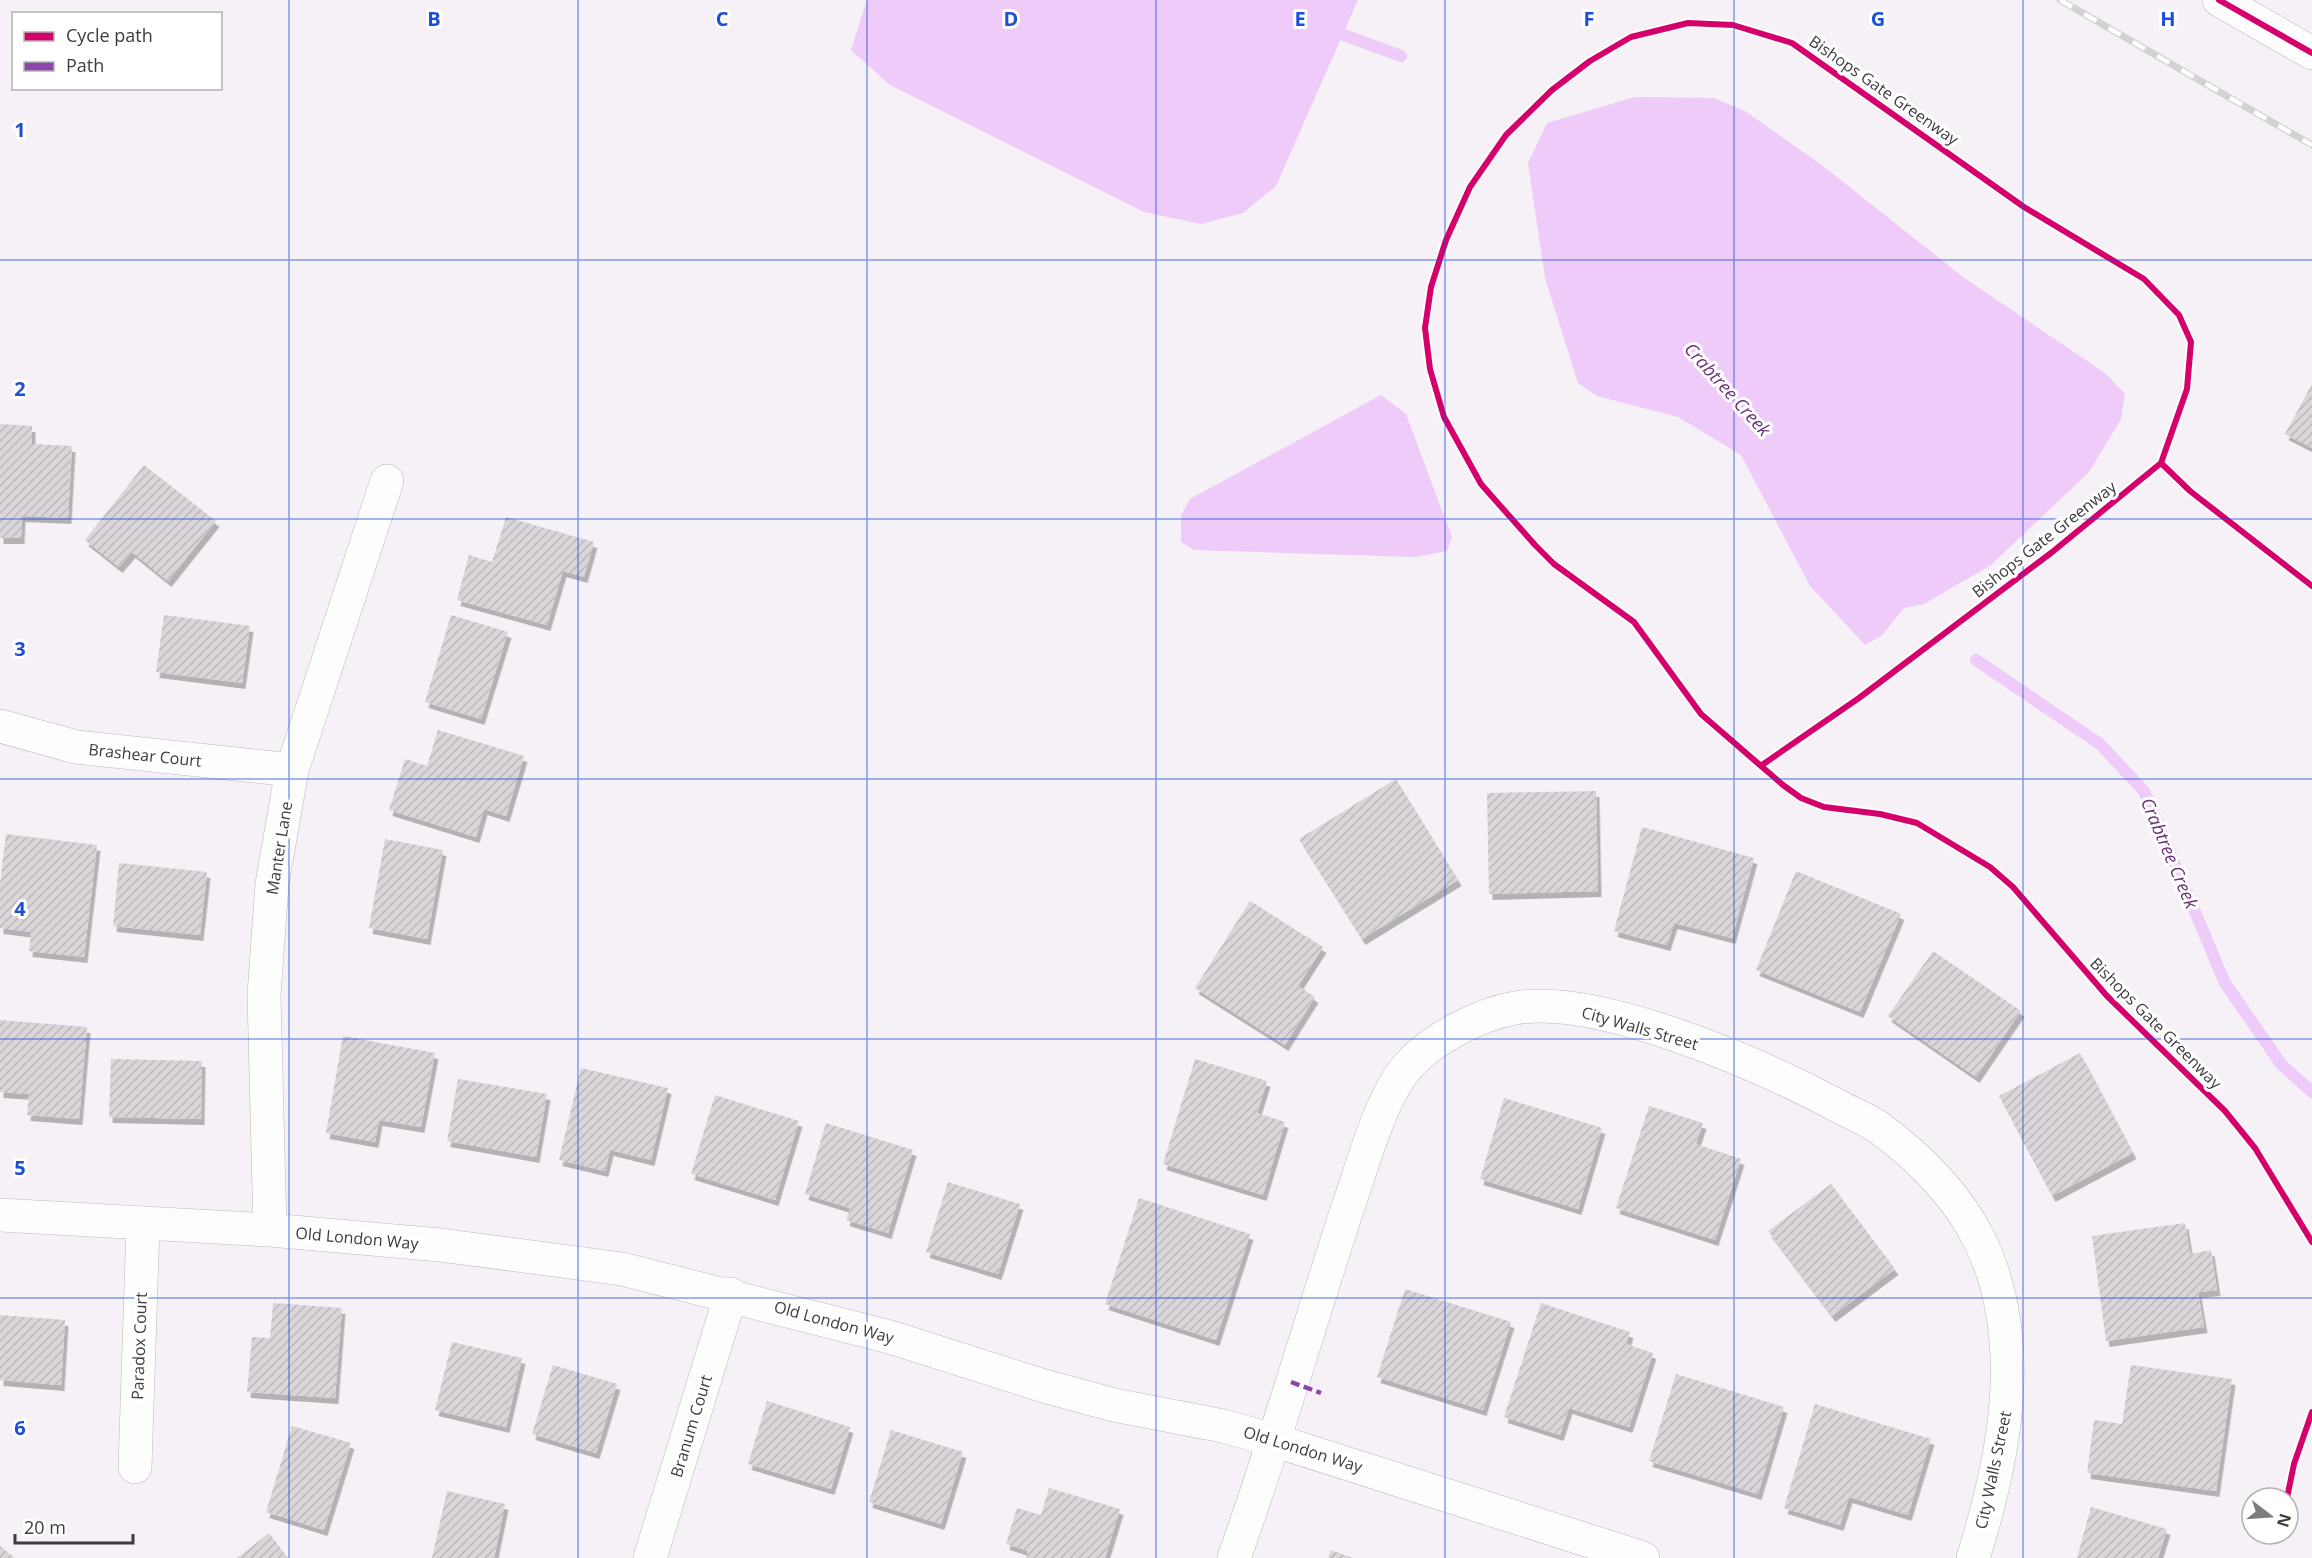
<svg xmlns="http://www.w3.org/2000/svg" width="2312" height="1558" font-family="'Open Sans',sans-serif">
<style>
.water{fill:#eecbf8}
.lines{fill:none;stroke-linecap:round;stroke-linejoin:round}
.stream{stroke:#eecbf8;stroke-width:12}
.building{fill:url(#building-hatch);filter:url(#shadow)}
.minor-casing{stroke:#bcb8bd;stroke-width:34}
.major-casing{stroke:#bcb8bd;stroke-width:34}
.minor{stroke:#fefdfe;stroke-width:33}
.major{stroke:#fefdfe;stroke-width:33}
.rail-casing{stroke:#d2d2d2;stroke-width:7}
.rail{stroke:#fff;stroke-width:4.5;stroke-dasharray:14;stroke-linecap:butt}
.quiet{stroke:#8e44ad;stroke-width:4.5;stroke-dasharray:9 4.5;stroke-linecap:butt}
.cycleway-casing{stroke:#fff;stroke-width:10}
.cycleway{stroke:#d6006c;stroke-width:6}
.grid{fill:none;stroke:#1d4ed8;stroke-width:1.5;stroke-opacity:0.55}
.labels{text-anchor:middle;dominant-baseline:central;stroke-width:6;stroke-linejoin:round;paint-order:stroke}
.street-label{font-size:16px;fill:#3f3b40;stroke:#fff}
.water-label{font-size:18px;font-style:italic;fill:#6a3179;stroke:#fff}
.grid-label{font-size:20px;text-anchor:middle;font-weight:bold;fill:#1d4ed8;stroke:#fff;stroke-width:6;stroke-linejoin:round;paint-order:stroke}
</style>
<defs>
<pattern id="building-hatch" width="6" height="6" patternUnits="userSpaceOnUse" patternTransform="scale(1.5)"><rect width="6" height="6" fill="#d9d5d9"/><path d="M-1 1l2-2M0 6l6-6M5 7l2-2" fill="none" stroke="#bbb8bb"/></pattern>
<filter id="shadow"><feDropShadow dx="3.5" dy="6" stdDeviation="0" flood-color="#0004"/></filter>
</defs>
<rect width="100%" height="100%" fill="#f6f1f6"/>
<!-- water -->
<path class="water" d="M867,0H1358L1276,186L1243,213L1201,224L1144,212L890,85L851,50Z
M1635,97L1714,98L1745,111L1823,166L1963,277L2105,373L2125,394L2121,419L2089,472L1991,565L1924,604L1904,608L1882,635L1865,645L1810,586L1741,455L1678,417L1597,396L1578,383L1545,278L1528,163L1547,123Z
M1381,395L1406,414L1452,537L1447,551L1415,557L1194,550L1181,542V515L1190,499Z"/>
<g class="lines">
<!-- stream -->
<path class="stream" d="M1330,30L1401,56
M1976,660L2100,744L2144,791L2225,983L2281,1064L2312,1092"/>
</g>
<!-- building -->
<path class="building" d="M2312,384V448L2285,434Z
M0,424L32,426V444L72,446L68,518L22,516L21,538H0Z
M144,465L216,521L168,581L132,552L119,567L85,540Z
M506,517L594,542L584,577L563,571L547,625L457,600L469,555L492,562Z
M164,615L250,626L242,683L156,672Z
M451,615L508,632L481,719L425,702Z
M438,730L524,756L506,816L484,809L476,837L389,810L405,759L427,766Z
M1396,779L1458,880L1362,939L1299,839Z
M1596,791L1598,891L1489,894L1487,793Z
M1642,827L1754,858L1732,938L1674,923L1667,945L1614,931Z
M6,834L97,845L84,957L29,951L31,932L0,928V884Z
M385,839L443,850L427,939L369,928Z
M119,863L207,872L200,935L113,926Z
M1796,871L1901,914L1860,1012L1756,970Z
M1250,901L1323,947L1298,986L1315,997L1285,1045L1195,988Z
M1933,951L2021,1011L1976,1077L1888,1016Z
M0,1020L87,1027L79,1119L27,1115L29,1094L0,1092Z
M343,1036L435,1053L421,1127L379,1120L375,1142L326,1133Z
M2080,1053L2133,1153L2052,1196L1999,1096Z
M111,1059L202,1061L201,1119L109,1117Z
M1195,1059L1267,1081L1257,1113L1285,1122L1263,1195L1163,1164Z
M581,1068L668,1088L651,1160L610,1150L605,1171L559,1160Z
M458,1079L547,1094L536,1157L447,1141Z
M715,1095L799,1121L775,1200L691,1174Z
M1504,1098L1602,1128L1578,1209L1480,1179Z
M1649,1106L1703,1123L1696,1144L1741,1159L1715,1240L1616,1208Z
M826,1123L913,1150L888,1233L846,1220L850,1208L805,1194Z
M948,1182L1020,1204L998,1274L926,1252Z
M1831,1184L1895,1269L1832,1316L1768,1231Z
M1139,1198L1250,1234L1216,1340L1105,1304Z
M2185,1223L2190,1254L2211,1250L2217,1290L2198,1292L2204,1327L2106,1341L2092,1236Z
M1405,1289L1511,1322L1483,1410L1377,1377Z
M273,1303L342,1308L335,1398L247,1392L252,1337L270,1338Z
M1541,1303L1630,1332L1626,1344L1653,1353L1629,1427L1569,1408L1560,1435L1504,1417Z
M0,1315L65,1320L61,1385L0,1380Z
M452,1342L522,1358L506,1427L435,1410Z
M553,1365L617,1384L596,1453L532,1434Z
M2131,1365L2232,1379L2216,1491L2087,1473L2094,1420L2122,1424Z
M1676,1374L1784,1407L1758,1494L1649,1461Z
M767,1401L850,1427L831,1489L748,1464Z
M1815,1404L1931,1439L1908,1515L1849,1497L1840,1525L1784,1508Z
M292,1426L351,1443L324,1530L266,1512Z
M891,1430L963,1452L941,1524L869,1502Z
M1049,1488L1120,1509L1105,1558H1026L1028,1551L1006,1544L1017,1508L1041,1515Z
M447,1491L505,1504L494,1558H432Z
M2091,1507L2167,1529L2158,1558H2077Z
M269,1533L288,1558H237Z
M0,1546L15,1558H0Z
M1331,1550L1353,1558H1328Z"/>
<g class="lines">
<defs>
<path id="minor" d="M0,726L76,747L292,770
M0,1215L270,1230L440,1245L622,1269L890,1337L1044,1386L1114,1405L1223,1426L1273,1440L1643,1558
M270,1230L264,995L272,884L292,770L387,481
M135,1467L143,1225
M650,1558L731,1294
M1234,1558C1276,1441 1310,1322 1349,1204C1363,1165 1381,1095 1409,1065C1432,1039 1480,1014 1515,1008C1599,993 1763,1066 1838,1106C1851,1113 1866,1119 1878,1127C1918,1156 1957,1195 1979,1239C2028,1339 2005,1457 1973,1558"/>
<path id="major" d="M2219,0L2312,53"/>
</defs>
<!-- minor casing -->
<use href="#minor" class="minor-casing"/>
<!-- major casing -->
<use href="#major" class="major-casing"/>
<!-- minor -->
<use href="#minor" class="minor"/>
<!-- major -->
<use href="#major" class="major"/>
<defs>
<path id="rail" d="M2060,0L2312,145"/>
</defs>
<!-- rail casing -->
<use href="#rail" class="rail-casing"/>
<!-- rail -->
<use href="#rail" class="rail"/>
<!-- quiet -->
<path class="quiet" d="M1291,1382L1321,1393"/>
<defs>
<path id="cycleway" d="M2219,0L2312,53
M2161,463L2190,491L2312,586
M1762,765L1859,698L2051,553L2161,463L2187,389L2191,342L2179,315L2144,279L2024,207L1792,43L1733,25L1688,23L1631,37L1590,61L1552,90L1506,135L1470,187L1446,240L1431,287L1425,328L1430,369L1444,417L1481,484L1535,545L1554,564L1634,622L1701,714L1783,785L1801,798L1824,807L1880,814L1917,823L1990,867L2013,887L2107,996L2225,1111L2255,1148L2312,1242
M2287,1498L2294,1464L2312,1412"/>
</defs>
<!-- cycleway casing -->
<use href="#cycleway" class="cycleway-casing"/>
<!-- cycleway -->
<use href="#cycleway" class="cycleway"/>
</g>
<!-- grid -->
<path class="grid" d="M289,0V1558M578,0V1558M867,0V1558M1156,0V1558M1445,0V1558M1734,0V1558M2023,0V1558M0,260H2312M0,519H2312M0,779H2312M0,1039H2312M0,1298H2312"/>
<g class="labels">
<!-- street labels -->
<g class="street-label">
<text transform="translate(1884 90) rotate(35)">Bishops Gate Greenway</text>
<text transform="translate(2044 539) rotate(-38)">Bishops Gate Greenway</text>
<text transform="translate(145 755) rotate(6)">Brashear Court</text>
<text transform="translate(279 848) rotate(-81)">Manter Lane</text>
<text transform="translate(2156 1023) rotate(45)">Bishops Gate Greenway</text>
<text transform="translate(1640 1028) rotate(16)">City Walls Street</text>
<text transform="translate(357 1238) rotate(5)">Old London Way</text>
<text transform="translate(834 1322) rotate(15)">Old London Way</text>
<text transform="translate(139 1346) rotate(-88)">Paradox Court</text>
<text transform="translate(691 1426) rotate(-73)">Branum Court</text>
<text transform="translate(1303 1449) rotate(17)">Old London Way</text>
<text transform="translate(1993 1470) rotate(-78)">City Walls Street</text>
</g>
<!-- water labels -->
<g class="water-label">
<text transform="translate(1728 389) rotate(48)">Crabtree Creek</text>
<text transform="translate(2170 853) rotate(67)">Crabtree Creek</text>
</g>
</g>
<g class="grid-label">
<text x="434" y="26">B</text>
<text x="722" y="26">C</text>
<text x="1011" y="26">D</text>
<text x="1300" y="26">E</text>
<text x="1589" y="26">F</text>
<text x="1878" y="26">G</text>
<text x="2168" y="26">H</text>
<text x="20" y="137">1</text>
<text x="20" y="396">2</text>
<text x="20" y="656">3</text>
<text x="20" y="916">4</text>
<text x="20" y="1175">5</text>
<text x="20" y="1435">6</text>
</g>
<!-- legend -->
<rect x="12" y="12" width="210" height="78" fill="#ffffff" stroke="#b2b1b3" stroke-width="1.5"/>
<rect x="24" y="32" width="30" height="9" fill="#d6006c" stroke="#b2b1b3" stroke-width="1.5"/>
<text x="66" y="42" font-size="18" fill="#3f3b40">Cycle path</text>
<rect x="24" y="62" width="30" height="9" fill="#8e44ad" stroke="#b2b1b3" stroke-width="1.5"/>
<text x="66" y="72" font-size="18" fill="#3f3b40">Path</text>
<!-- north arrow -->
<g transform="translate(2270 1516) rotate(107)"><circle r="28" fill="#ffffff" stroke="#b2b1b3" stroke-width="1.5"/>
<path d="M0-4.5L10 22L0 15L-10 22Z" fill="#7f7b80"/>
<text y="-9" font-size="16" font-weight="bold" text-anchor="middle" fill="#3f3b40">N</text>
</g>
<!-- scale -->
<path d="M15 1534v9h118v-9" fill="none" stroke="#3f3b40" stroke-width="3"/>
<text x="24" y="1534" font-size="18" fill="#3f3b40" stroke="#ffffff" stroke-width="4.5" paint-order="stroke">20 m</text>
</svg>
